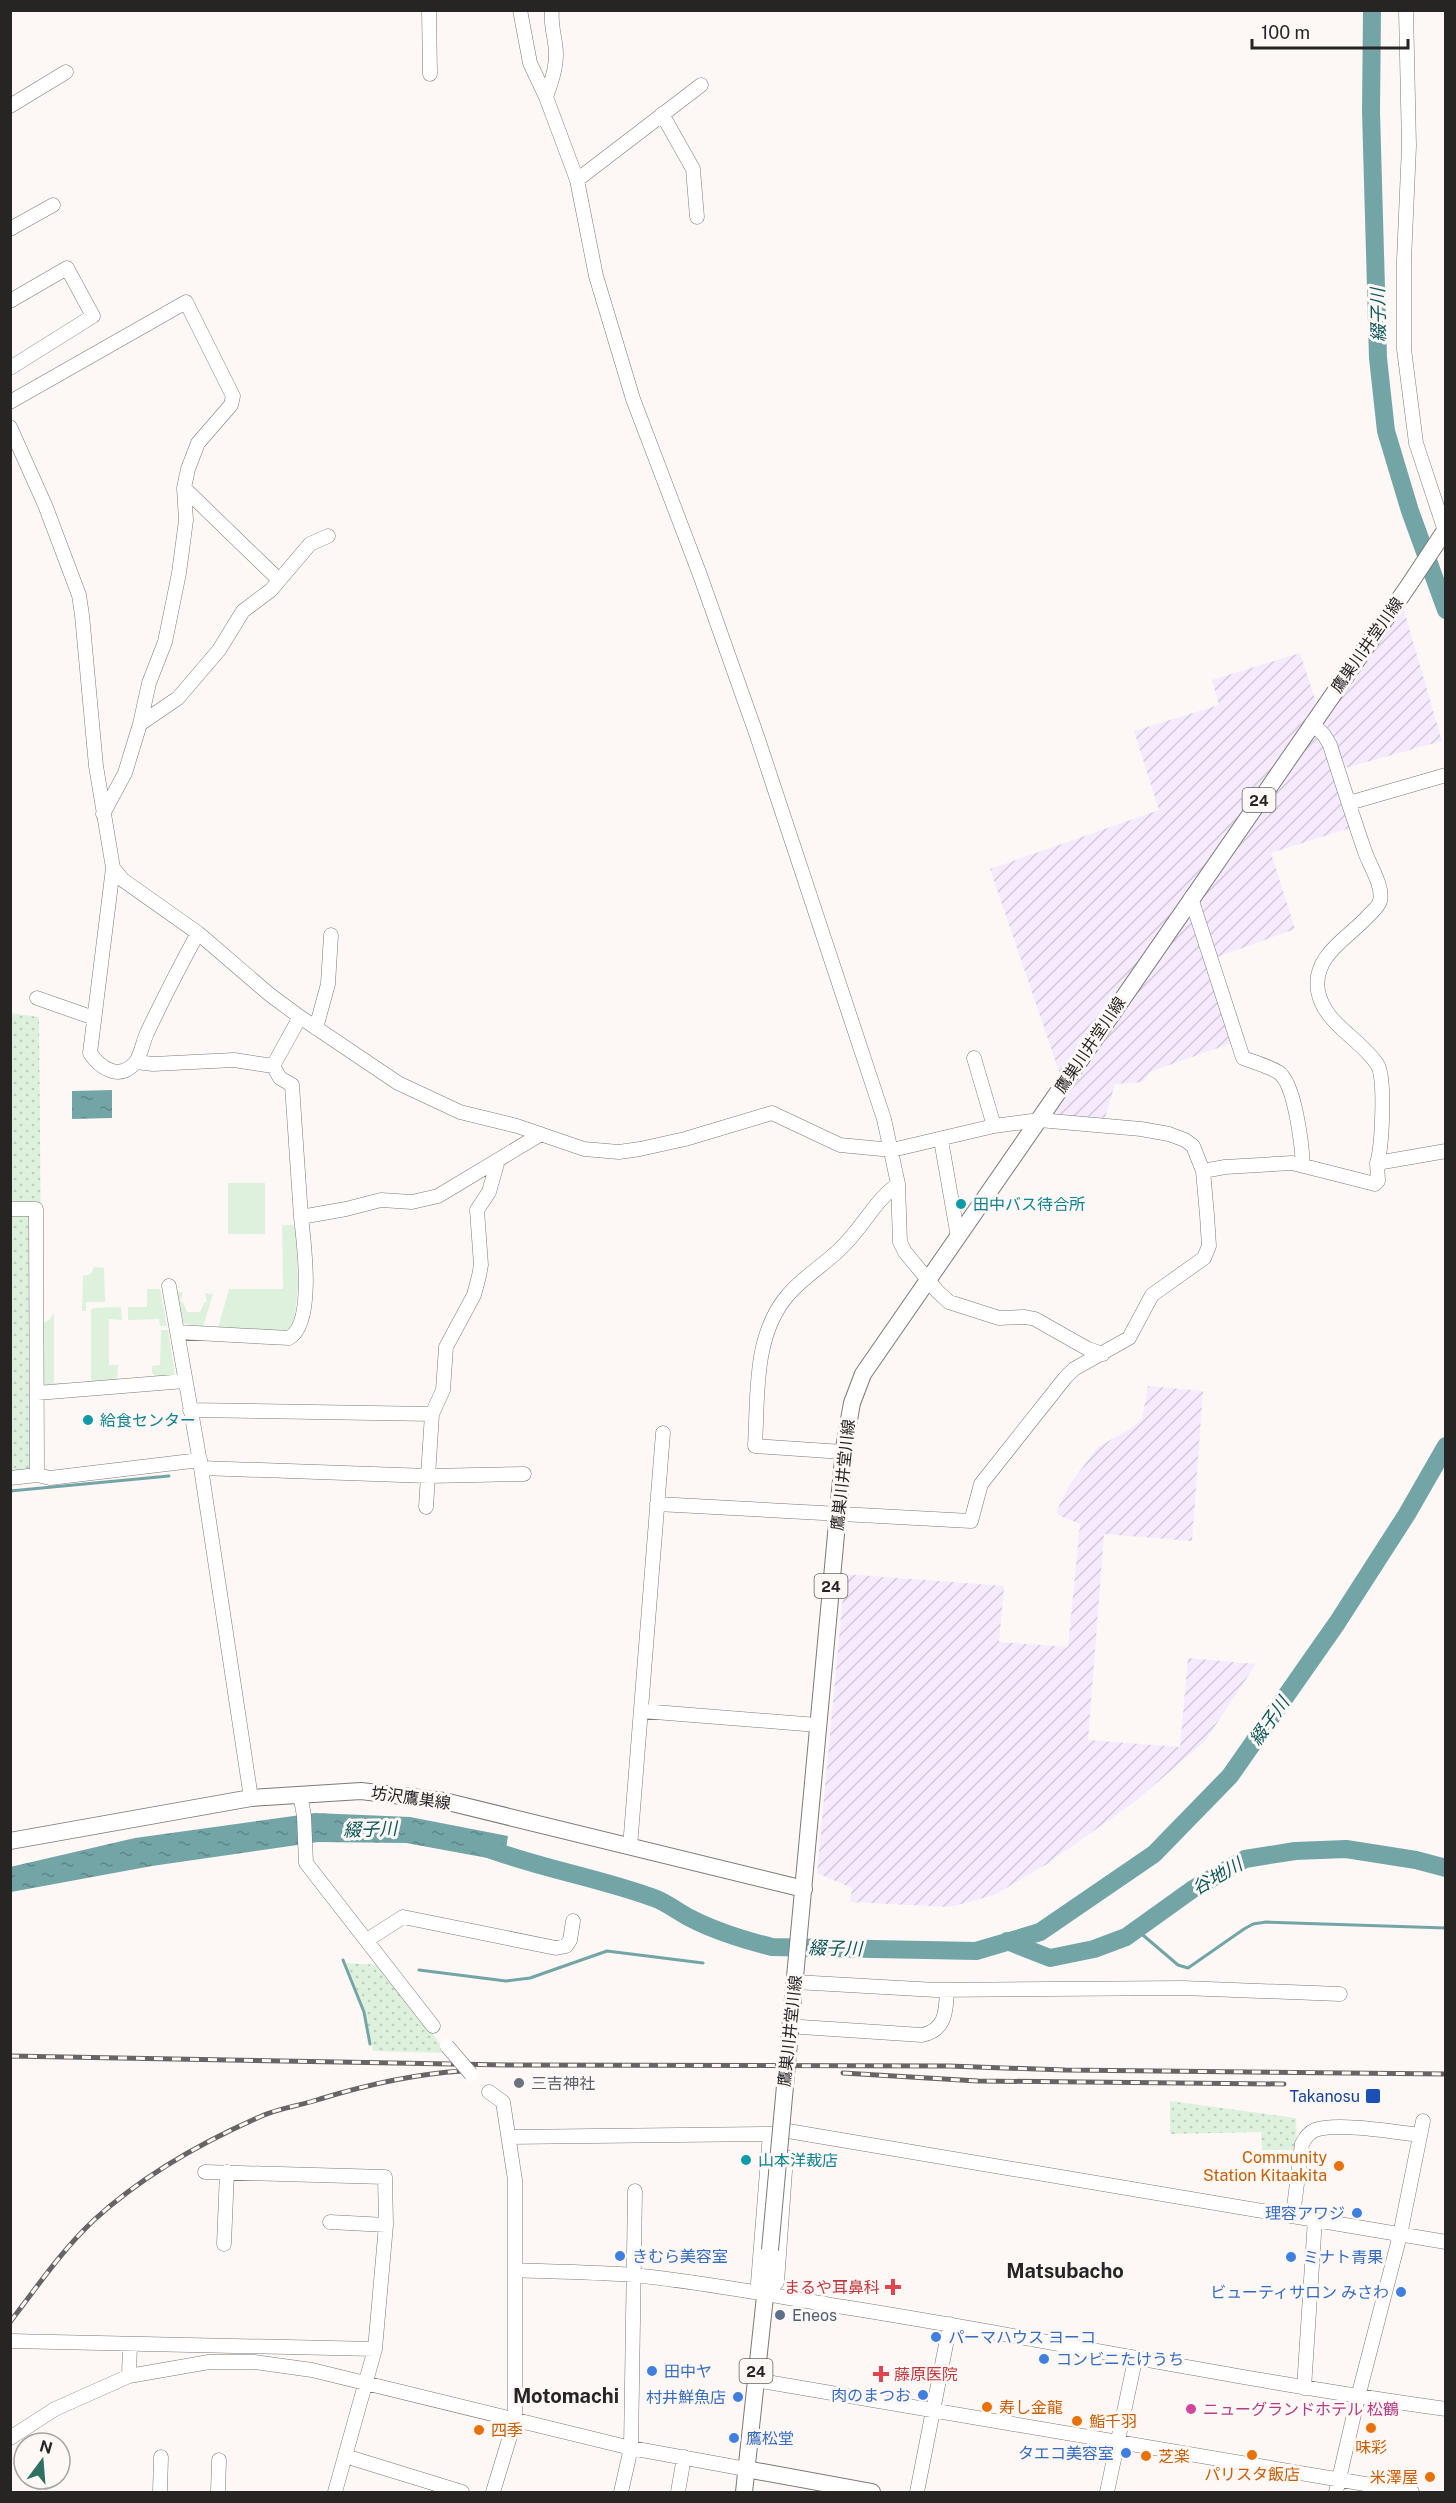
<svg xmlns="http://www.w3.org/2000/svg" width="1456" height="2503" font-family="'Public Sans','Noto Sans JP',sans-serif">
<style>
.industrial{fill:url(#industrial-furrows)}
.grass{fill:#ddf1dd}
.park{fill:url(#park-dots)}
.water{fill:url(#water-ripples)}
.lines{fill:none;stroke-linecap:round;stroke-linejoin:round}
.stream{stroke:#73a5a7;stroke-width:3}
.river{stroke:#73a5a7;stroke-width:18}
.minor-casing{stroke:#7d7977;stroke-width:15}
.major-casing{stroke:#7d7977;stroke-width:18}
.minor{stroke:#fff;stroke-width:14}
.major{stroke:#fff;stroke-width:16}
.rail-casing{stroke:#676463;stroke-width:5}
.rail{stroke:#fdf8f5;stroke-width:3;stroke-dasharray:9;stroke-linecap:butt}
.minor-bridge-casing{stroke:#7d7977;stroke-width:15;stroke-linecap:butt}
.major-bridge-casing{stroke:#7d7977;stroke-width:18;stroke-linecap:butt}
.minor-bridge{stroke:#fff;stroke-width:14}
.major-bridge{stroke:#fff;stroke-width:16}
.culture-dot{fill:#0f9aa8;stroke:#fdf8f5;stroke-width:2}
.worship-dot{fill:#6b7280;stroke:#fdf8f5;stroke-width:2}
.transit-dot{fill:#1a4fb4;stroke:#fdf8f5;stroke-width:2}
.food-dot{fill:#e8710a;stroke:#fdf8f5;stroke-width:2}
.shop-dot{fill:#3f7fe0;stroke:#fdf8f5;stroke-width:2}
.health-dot{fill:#e0444e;stroke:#fdf8f5;stroke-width:2}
.service-dot{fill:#5c6f8a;stroke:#fdf8f5;stroke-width:2}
.hotel-dot{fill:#d1479c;stroke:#fdf8f5;stroke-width:2}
.labels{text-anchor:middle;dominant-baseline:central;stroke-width:6;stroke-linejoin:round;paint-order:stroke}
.shield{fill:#fdf8f5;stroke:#676463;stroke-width:1.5}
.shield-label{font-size:15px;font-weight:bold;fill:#272524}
.street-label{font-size:16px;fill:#272524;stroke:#fdf8f5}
.culture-label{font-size:16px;fill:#0d838f;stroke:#fdf8f5;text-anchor:start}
.worship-label{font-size:16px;fill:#5b616d;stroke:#fdf8f5;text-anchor:start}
.transit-label{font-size:16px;fill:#164399;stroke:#fdf8f5;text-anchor:end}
.food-label{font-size:16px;fill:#c56008;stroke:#fdf8f5;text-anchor:start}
.shop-label{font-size:16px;fill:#366cbe;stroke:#fdf8f5;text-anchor:start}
.health-label{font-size:16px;fill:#be3a42;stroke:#fdf8f5;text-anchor:end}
.service-label{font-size:16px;fill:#4e5e75;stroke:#fdf8f5;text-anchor:start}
.hotel-label{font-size:16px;fill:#b23c85;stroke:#fdf8f5;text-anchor:start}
.water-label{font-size:18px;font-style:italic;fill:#0a5659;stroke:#fdf8f5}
.quarter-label{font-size:20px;font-weight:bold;fill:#272524;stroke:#fdf8f5}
</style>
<defs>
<pattern id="industrial-furrows" width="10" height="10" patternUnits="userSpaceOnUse" patternTransform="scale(1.5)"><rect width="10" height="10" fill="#f6eafe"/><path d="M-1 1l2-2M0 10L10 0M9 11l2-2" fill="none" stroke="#d3c9da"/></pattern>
<pattern id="park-dots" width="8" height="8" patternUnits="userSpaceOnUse" patternTransform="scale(1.5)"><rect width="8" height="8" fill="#ddf1dd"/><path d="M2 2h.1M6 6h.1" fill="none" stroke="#becebe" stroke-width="1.8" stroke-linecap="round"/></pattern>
<pattern id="water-ripples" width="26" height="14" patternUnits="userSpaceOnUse" patternTransform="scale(1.5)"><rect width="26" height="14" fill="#73a5a7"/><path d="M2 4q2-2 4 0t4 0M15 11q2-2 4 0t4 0" fill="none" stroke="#5e8688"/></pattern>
</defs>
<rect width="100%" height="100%" fill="#fdf8f5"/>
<!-- industrial -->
<path class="industrial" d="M1398,590L1442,741L1338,770L1356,826L1271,853L1295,929L1212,959L1238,1041L1152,1071L1142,1082L1115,1084L1105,1118L1055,1115L1052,1106L1062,1080L990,869L1159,810L1134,731L1219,705L1212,680L1300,653L1316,702Z
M1148,1386L1203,1391L1192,1541L1104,1534L1088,1740L1180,1747L1188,1658L1256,1664L1205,1741L1137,1800L1047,1864L994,1895L950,1907L850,1902L852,1888L817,1873L845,1574L1004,1586L999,1642L1068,1647L1080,1524L1058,1515L1057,1510L1070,1484L1098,1447L1130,1429L1142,1419Z"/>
<!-- grass -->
<path class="grass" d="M228,1183H265V1234H228Z
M282,1225H293L296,1228L298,1285L294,1326L288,1332L218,1328L229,1289H282L283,1287Z
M94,1267L104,1268L105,1302H86V1311H82L83,1276L91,1274Z
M147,1289H160L167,1326H160L159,1319L128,1320V1307H147Z
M178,1292H183L180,1302H183L187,1312H200L204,1303L207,1302L205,1293L213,1294L203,1327L181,1323L175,1293Z
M121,1307L122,1320L109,1319V1365H118L117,1380L91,1382V1310L94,1308Z
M54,1313V1383H62V1386L44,1389L43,1323L49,1320Z
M161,1330H168L175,1375L156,1377L152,1373V1366L160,1365Z"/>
<!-- park -->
<path class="park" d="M10,1013L39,1017L43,1471L10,1478Z
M346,1963L381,1965L447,2053L373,2051L365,2010Z
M1170,2101L1296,2118L1297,2150H1262L1261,2132L1170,2134Z"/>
<!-- water -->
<path class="water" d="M112,1090V1118L72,1119V1091Z
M315,1813L410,1817L508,1836L504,1861L406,1843L318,1842L152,1866L11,1892L10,1867L135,1838Z"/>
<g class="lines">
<!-- stream -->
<path class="stream" d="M10,1491L169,1476
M1137,1930L1178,1965L1188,1968L1244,1929L1253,1924L1266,1922L1446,1928
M343,1960L364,2012L370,2044
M419,1970L506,1981L530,1978L607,1951L703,1963"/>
<!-- river -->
<path class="river" d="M1372,10L1371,112L1378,358L1386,431L1410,511L1446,610
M481,1846C537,1868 597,1877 654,1898C666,1902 678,1912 690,1918C715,1931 744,1940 772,1947L976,1951L1040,1932L1154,1854L1230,1776L1337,1623L1407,1514L1446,1446
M1007,1941L1050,1958L1094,1949L1126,1937L1193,1889L1245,1859L1295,1851L1346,1849L1416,1860L1446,1868"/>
<defs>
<path id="minor" d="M429,10L430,74
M520,10L530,63L546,97L577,180L596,276L633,399L700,575L757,736L884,1119L898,1184L900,1242L905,1252L938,1292L949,1302L999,1318L1025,1317L1035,1319L1088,1349L1103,1354
M1406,10L1409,146L1404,260V349L1416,443L1446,534
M546,97C551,83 556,69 556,54C556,39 550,26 552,10
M10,106L66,72
M662,114L693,169L697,217
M577,180L701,85
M10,229L53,205
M10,301L67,268L93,316L10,368
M10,402L186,302L233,396L231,405L198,443L188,469L184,488L186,520L179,573L165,642L149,683L140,724L125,773L103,814
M10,427L45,505L79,595L82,615L96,766L113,868L90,1053C100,1068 119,1081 135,1063C141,1056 143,1041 147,1033C163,999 180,966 198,933
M184,488L279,580
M1312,723L1324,735L1330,745C1341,780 1352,814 1364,849C1368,863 1384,886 1380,901C1379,906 1373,911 1369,915C1349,938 1312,955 1318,991C1324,1024 1360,1038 1377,1064C1386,1077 1382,1148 1377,1163
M140,724L178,698L219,650L243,611L271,590L310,544L328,536
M1349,803L1446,775
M113,868L123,880L198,933L269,994L300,1017L398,1083L460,1112L517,1126L584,1149L619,1152L640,1149L685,1139L772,1113L840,1145L892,1150L994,1126L1039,1120L1141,1129L1169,1134L1185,1140L1193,1146L1203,1171L1207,1215L1209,1246L1204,1258L1152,1295L1129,1338L1074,1369L1065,1378L981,1484L971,1521L657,1504
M1191,898L1243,1058C1254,1062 1268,1066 1278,1072C1295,1082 1302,1146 1303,1166
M37,998L94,1018
M316,1028L328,984L331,935
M974,1058L994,1126
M136,1062L153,1064L234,1060L273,1066L300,1017
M273,1066L280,1078L292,1085L301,1217
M941,1140L958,1237
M1203,1171L1225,1167L1292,1163L1375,1184L1378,1181L1377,1163L1446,1151
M10,1209H36L37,1475
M169,1286L201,1468L251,1798
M177,1332L289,1338C315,1324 304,1243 301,1217L346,1209L381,1200L412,1202L438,1196L541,1134
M37,1393L185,1381
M190,1410L432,1414L426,1507
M432,1414L443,1390L446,1347L474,1295L479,1276L481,1265L477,1210L489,1192L498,1160
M843,1452L755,1446C758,1396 753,1335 788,1295C803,1277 824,1265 840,1249C862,1229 874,1201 898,1184
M201,1468L429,1476L524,1474
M10,1478L37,1475L50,1478L200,1460
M642,1711L817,1725
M300,1794L304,1816L306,1863L433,2026
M630,1847L663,1433
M367,1940L403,1917L556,1948L566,1946L570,1940L573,1921
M795,1982L936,1990L1183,1988L1340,1994
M801,2027L922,2035C946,2030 946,2011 947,1991
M489,2092L503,2102L515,2180V2420L493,2492
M509,2137L770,2134L788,2131L1446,2242
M205,2172L385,2177L386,2225L375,2349L335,2492
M1293,2215L1302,2144C1305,2138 1308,2133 1315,2130C1335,2122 1396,2132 1420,2135
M330,2222L386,2225
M224,2244L227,2172
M515,2270C554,2272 594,2272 633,2275C704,2282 774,2296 844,2307C1045,2339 1244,2381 1446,2409
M765,2294L777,2282L786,2157
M765,2294L758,2283L770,2134
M10,2341L375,2349
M129,2376L130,2344
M755,2380L1412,2492
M1304,2388L1315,2219
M10,2438L55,2409L129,2376L209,2362H254L312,2370L631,2448L746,2469
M345,2456L462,2492
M160,2492L161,2457
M218,2492L219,2460
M621,2492L631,2448L635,2191
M678,2492L684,2457
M917,2492L950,2324
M1107,2492L1135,2360
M1336,2492L1358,2397L1400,2235L1423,2121"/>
<path id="major" d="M10,1841L251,1798L361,1791L444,1801L804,1889
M790,2031L844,1448L852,1403L863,1374L1409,585L1446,529
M746,2469L872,2492
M744,2492L770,2250"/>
</defs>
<!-- minor casing -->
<use href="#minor" class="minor-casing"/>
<!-- major casing -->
<use href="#major" class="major-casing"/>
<!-- minor -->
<use href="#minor" class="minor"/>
<!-- major -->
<use href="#major" class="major"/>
<defs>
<path id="rail" d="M10,2056L507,2065L949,2066L1065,2070L1446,2074
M843,2073L978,2081L1284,2084
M10,2322C37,2287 62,2250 94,2220C142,2176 204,2141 264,2115C281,2108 302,2105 320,2099C366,2085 414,2074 462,2071"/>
</defs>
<!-- rail casing -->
<use href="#rail" class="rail-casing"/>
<!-- rail -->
<use href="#rail" class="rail"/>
<defs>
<path id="minor-bridge" d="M447,2046L471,2074"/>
<path id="major-bridge" d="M770,2250L790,2031"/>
</defs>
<!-- minor-bridge casing -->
<use href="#minor-bridge" class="minor-bridge-casing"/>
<!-- major-bridge casing -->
<use href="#major-bridge" class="major-bridge-casing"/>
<!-- minor-bridge -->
<use href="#minor-bridge" class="minor-bridge"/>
<!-- major-bridge -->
<use href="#major-bridge" class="major-bridge"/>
</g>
<!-- markers -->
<g class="culture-dot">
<circle cx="961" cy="1204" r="6"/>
<circle cx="88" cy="1420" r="6"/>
<circle cx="746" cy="2160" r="6"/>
</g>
<circle class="worship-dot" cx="519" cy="2083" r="6"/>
<rect class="transit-dot" x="1365" y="2088" width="16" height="16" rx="3"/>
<g class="food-dot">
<circle cx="1339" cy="2166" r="6"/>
<circle cx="987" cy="2407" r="6"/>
<circle cx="1077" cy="2421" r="6"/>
<circle cx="1371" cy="2428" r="6"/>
<circle cx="479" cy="2430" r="6"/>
<circle cx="1252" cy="2455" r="6"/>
<circle cx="1146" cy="2456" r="6"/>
<circle cx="1430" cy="2477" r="6"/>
</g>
<g class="shop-dot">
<circle cx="1357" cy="2213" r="6"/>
<circle cx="620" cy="2256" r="6"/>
<circle cx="1291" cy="2257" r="6"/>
<circle cx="1401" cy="2292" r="6"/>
<circle cx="936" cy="2337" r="6"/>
<circle cx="1044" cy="2359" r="6"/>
<circle cx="652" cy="2371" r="6"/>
<circle cx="923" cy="2395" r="6"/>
<circle cx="738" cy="2397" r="6"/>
<circle cx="734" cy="2438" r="6"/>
<circle cx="1126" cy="2453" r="6"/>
</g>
<g class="health-dot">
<path d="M890 2278h6v6h6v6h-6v6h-6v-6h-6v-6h6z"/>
<path d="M878 2365h6v6h6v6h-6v6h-6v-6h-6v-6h6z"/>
</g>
<circle class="service-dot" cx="780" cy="2315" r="6"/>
<circle class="hotel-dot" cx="1191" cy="2409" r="6"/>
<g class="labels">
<!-- shield labels -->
<g class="shield">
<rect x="1242.5" y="788" width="33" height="24" rx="4.5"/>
<rect x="814.5" y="1574" width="33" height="24" rx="4.5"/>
<rect x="739.5" y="2359" width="33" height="24" rx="4.5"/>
</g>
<g class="shield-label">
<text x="1259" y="800">24</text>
<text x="831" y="1586">24</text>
<text x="756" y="2371">24</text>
</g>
<!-- street labels -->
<g class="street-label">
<text transform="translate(1367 645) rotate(-55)">鷹巣川井堂川線</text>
<text transform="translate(1090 1045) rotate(-56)">鷹巣川井堂川線</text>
<text transform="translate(843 1475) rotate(-84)">鷹巣川井堂川線</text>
<text transform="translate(411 1798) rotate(8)">坊沢鷹巣線</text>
<text transform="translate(790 2031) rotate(-84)">鷹巣川井堂川線</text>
</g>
<!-- culture labels -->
<g class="culture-label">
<text x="973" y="1204">田中バス待合所</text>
<text x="100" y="1420">給食センター</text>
<text x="758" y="2160">山本洋裁店</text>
</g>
<!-- worship labels -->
<g class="worship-label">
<text x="531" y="2083">三吉神社</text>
</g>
<!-- transit labels -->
<g class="transit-label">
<text x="1360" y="2096">Takanosu</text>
</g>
<!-- food labels -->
<g class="food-label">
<text x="1327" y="2157" text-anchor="end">Community<tspan x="1327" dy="18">Station Kitaakita</tspan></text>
<text x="999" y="2407">寿し金龍</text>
<text x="1089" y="2421">鮨千羽</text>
<text x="491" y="2430">四季</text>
<text x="1371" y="2447" text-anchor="middle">味彩</text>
<text x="1158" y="2456">芝楽</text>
<text x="1252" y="2474" text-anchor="middle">パリスタ飯店</text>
<text x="1418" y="2477" text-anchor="end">米澤屋</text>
</g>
<!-- shop labels -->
<g class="shop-label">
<text x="1345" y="2213" text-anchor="end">理容アワジ</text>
<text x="632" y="2256">きむら美容室</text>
<text x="1303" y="2257">ミナト青果</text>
<text x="1389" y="2292" text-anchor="end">ビューティサロン みさわ</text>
<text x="948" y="2337">パーマハウス ヨーコ</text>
<text x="1056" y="2359">コンビニたけうち</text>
<text x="664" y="2371">田中ヤ</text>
<text x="911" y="2395" text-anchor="end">肉のまつお</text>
<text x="726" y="2397" text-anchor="end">村井鮮魚店</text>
<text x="746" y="2438">鷹松堂</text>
<text x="1114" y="2453" text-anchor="end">タエコ美容室</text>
</g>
<!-- health labels -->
<g class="health-label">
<text x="880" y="2287">まるや耳鼻科</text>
<text x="894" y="2374" text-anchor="start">藤原医院</text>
</g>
<!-- service labels -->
<g class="service-label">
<text x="792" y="2315">Eneos</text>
</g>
<!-- hotel labels -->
<g class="hotel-label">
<text x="1203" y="2409">ニューグランドホテル 松鶴</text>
</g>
<!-- water labels -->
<g class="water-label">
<text transform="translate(1378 315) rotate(-91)">綴子川</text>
<text transform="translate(1269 1721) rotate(-55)">綴子川</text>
<text transform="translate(370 1829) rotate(-2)">綴子川</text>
<text transform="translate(1217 1876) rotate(-30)">谷地川</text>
<text transform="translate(835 1948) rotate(1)">綴子川</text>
</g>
<!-- quarter labels -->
<g class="quarter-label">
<text x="1065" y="2271">Matsubacho</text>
<text x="566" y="2396">Motomachi</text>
</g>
</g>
<!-- border -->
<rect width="1456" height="2503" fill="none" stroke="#272524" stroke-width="24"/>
<!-- north arrow -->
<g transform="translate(42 2461) rotate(16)"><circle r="28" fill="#fdf8f5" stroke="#a7a4a1" stroke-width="1.5"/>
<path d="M0-4.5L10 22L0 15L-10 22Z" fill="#2e7162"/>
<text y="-9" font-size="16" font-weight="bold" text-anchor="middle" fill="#272524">N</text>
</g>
<!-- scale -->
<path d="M1252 39v9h156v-9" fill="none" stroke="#272524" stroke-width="3"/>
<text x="1261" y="39" font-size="18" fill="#272524" stroke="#fdf8f5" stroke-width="4.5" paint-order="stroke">100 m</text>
</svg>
